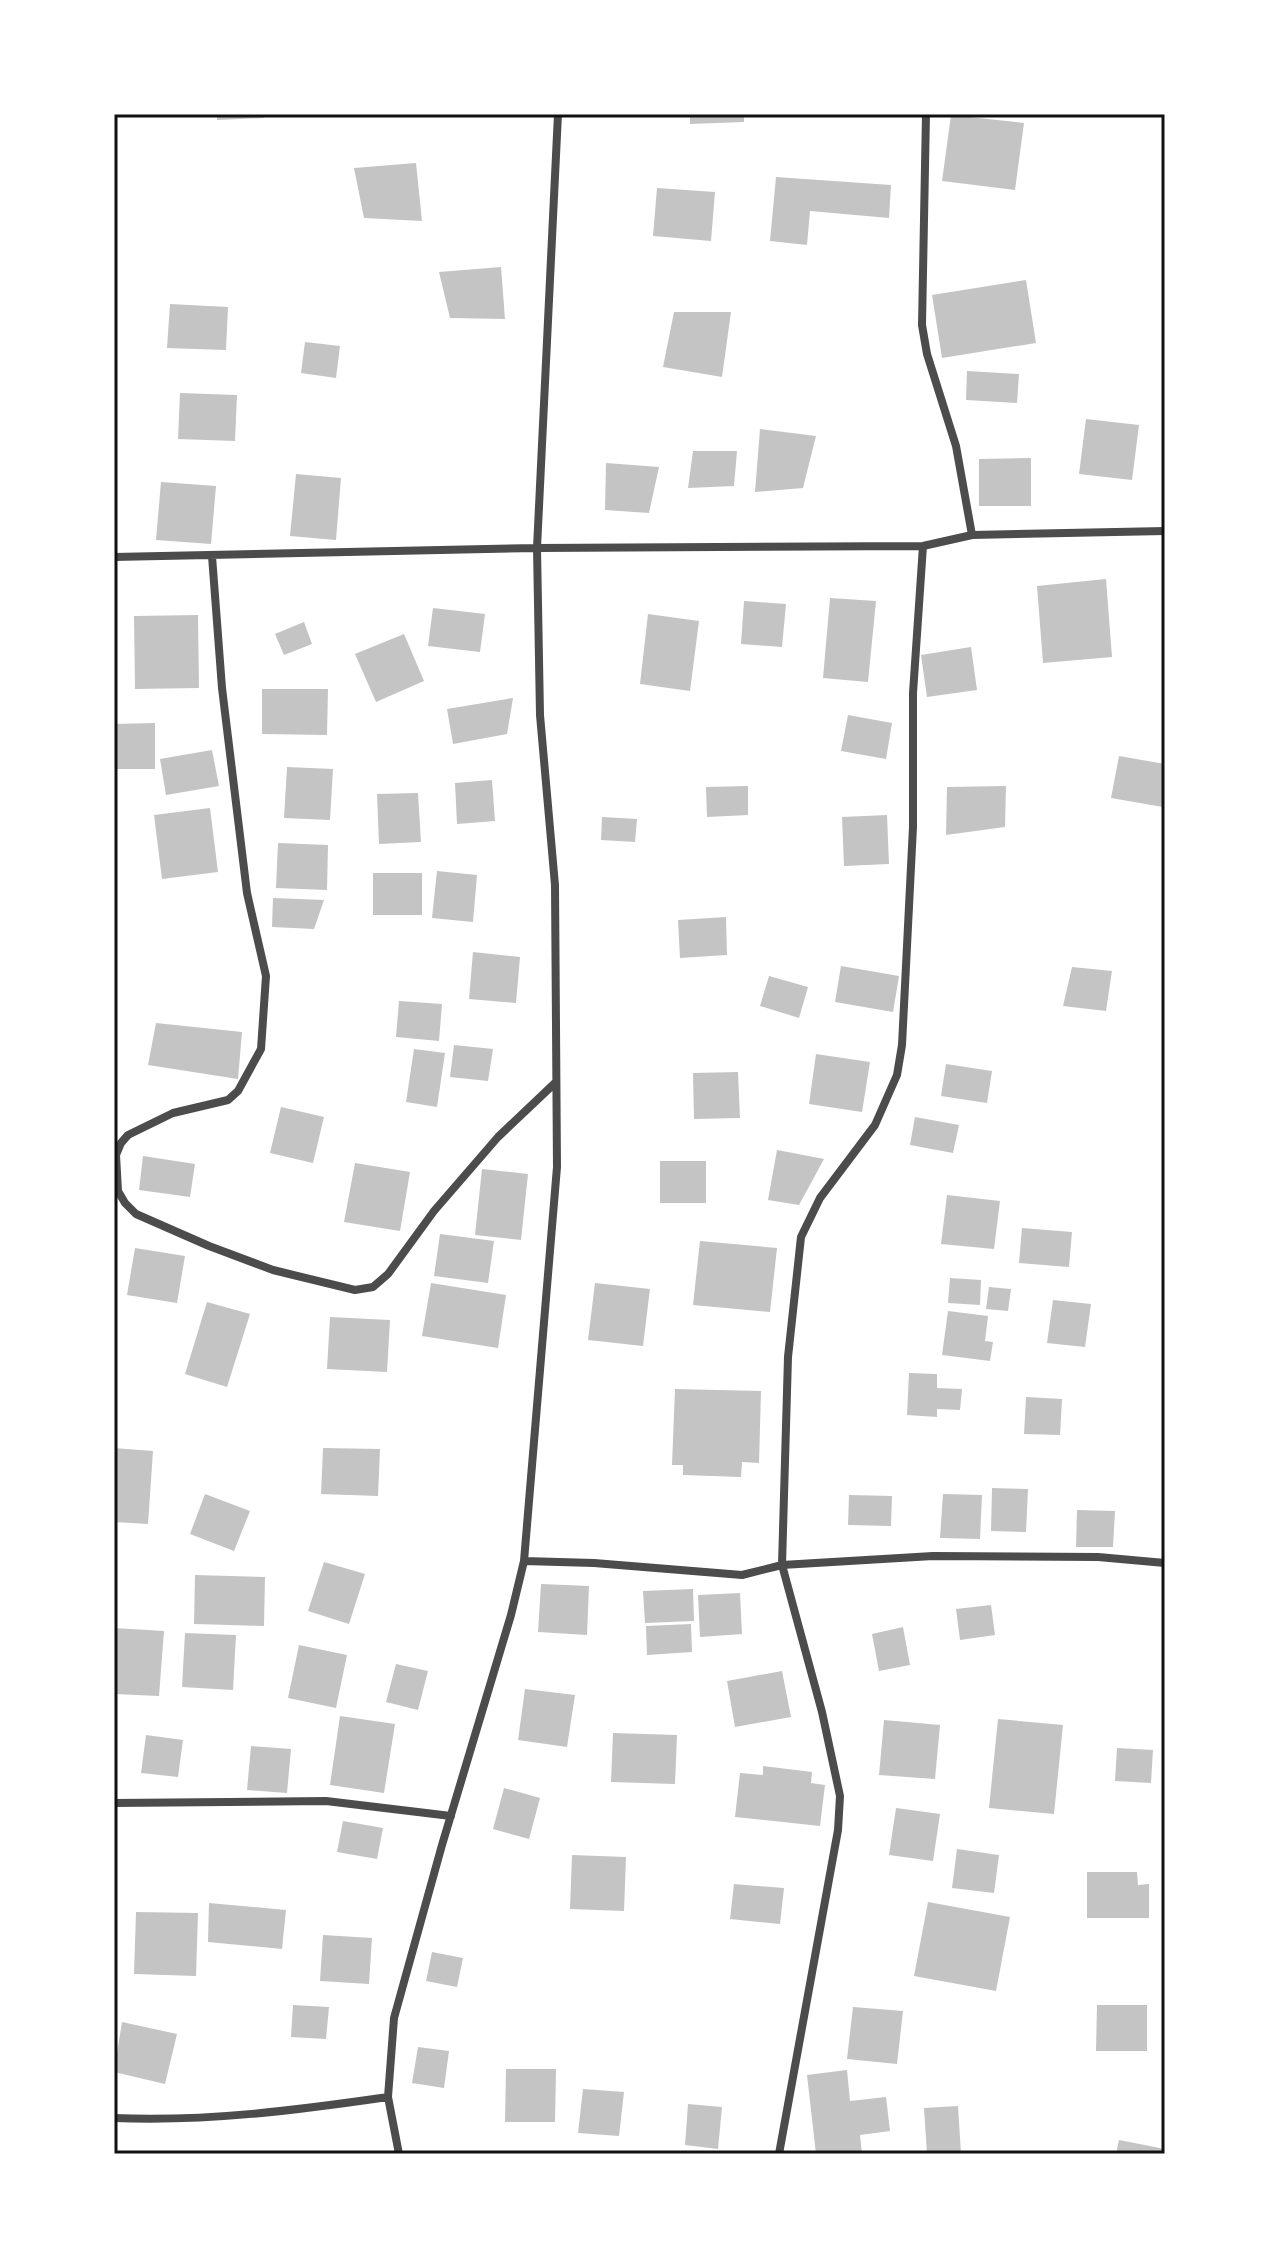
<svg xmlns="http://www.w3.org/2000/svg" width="1279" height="2268" font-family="Georgia,serif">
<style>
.building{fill:#c4c4c4}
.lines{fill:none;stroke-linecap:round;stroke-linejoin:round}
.minor{stroke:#4c4c4c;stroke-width:8}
.neatline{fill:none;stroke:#111;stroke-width:3}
</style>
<rect width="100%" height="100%" fill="#fff"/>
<!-- building -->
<path class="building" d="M217,114H264V118L217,120Z
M690,114H744V122L690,124Z
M951,115L1024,123L1015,190L942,181Z
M416,163L422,221L364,218L354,168Z
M776,177L891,185L889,218L810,211L807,245L770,241Z
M657,188L715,192L711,241L653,236Z
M501,267L505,319L450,318L439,272Z
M1026,280L1036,343L942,358L932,295Z
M170,304L228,307L226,350L167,348Z
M674,312H731L722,377L663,367Z
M305,342L340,346L336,378L301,373Z
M967,371L1019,374L1017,403L966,400Z
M180,393L237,395L235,441L178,439Z
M1086,419L1139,425L1132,480L1079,474Z
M760,429L816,436L803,488L755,492Z
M693,451H737L734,486L688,488Z
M1031,458V506H979V459Z
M606,463L659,467L649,513L605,510Z
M296,474L341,478L336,540L290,536Z
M161,482L216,486L211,544L156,540Z
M1106,579L1112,657L1043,663L1037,586Z
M830,598L876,601L868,682L823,678Z
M744,601L786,604L782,647L741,644Z
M433,608L485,614L480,652L428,646Z
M648,614L699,621L690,691L640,684Z
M198,615L199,688L135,689L134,616Z
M304,622L312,644L284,655L275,634Z
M404,634L424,681L376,702L355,654Z
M971,647L977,690L927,697L921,655Z
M262,689H328L327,735L262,734Z
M513,698L507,734L453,744L447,709Z
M848,715L892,723L886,759L841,751Z
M155,723V769H114V724Z
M212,750L219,786L166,795L160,759Z
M1119,756L1165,764L1163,807L1111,798Z
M287,767L333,769L330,820L284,818Z
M492,780L495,821L457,824L455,783Z
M748,786V815L707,817L706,787Z
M1006,786L1005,827L946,835L947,787Z
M418,793L421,842L379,844L377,794Z
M210,808L218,872L162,879L154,815Z
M887,815L889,864L844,866L842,817Z
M602,817L637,819L635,842L601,840Z
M278,843L328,845L327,890L276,888Z
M437,871L477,875L473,922L432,918Z
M373,873H422V915H373Z
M273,898L324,900L314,929L272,927Z
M726,917L727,955L680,958L678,920Z
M473,952L520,957L516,1003L469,999Z
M841,966L899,976L893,1012L835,1002Z
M1072,967L1112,971L1106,1011L1063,1006Z
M769,976L808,987L799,1018L760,1006Z
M399,1001L442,1004L439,1041L396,1037Z
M156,1023L242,1032L238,1079L148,1065Z
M454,1045L493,1049L488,1081L450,1077Z
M414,1049L445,1053L437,1107L406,1102Z
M816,1054L870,1062L862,1112L809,1104Z
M946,1064L992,1071L987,1103L941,1096Z
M738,1072L740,1118L694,1119L693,1073Z
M281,1107L324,1117L313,1163L270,1153Z
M915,1117L959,1125L953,1153L910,1145Z
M777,1150L824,1159L799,1205L768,1200Z
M143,1156L195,1164L190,1197L139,1190Z
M660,1161H706V1203H660Z
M355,1163L410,1172L400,1231L344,1222Z
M482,1169L528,1174L521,1240L475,1235Z
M947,1195L1000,1201L994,1249L941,1244Z
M1022,1228L1072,1232L1069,1267L1019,1263Z
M440,1234L494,1241L488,1283L434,1276Z
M700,1241L777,1248L770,1312L693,1305Z
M135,1248L185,1256L177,1303L127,1295Z
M950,1278L981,1280L980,1305L948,1303Z
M431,1283L506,1295L498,1348L422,1336Z
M595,1283L650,1289L643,1346L588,1340Z
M989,1287L1011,1289L1008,1311L986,1309Z
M1053,1300L1091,1304L1085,1347L1047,1343Z
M207,1302L250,1314L227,1387L185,1374Z
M948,1311L988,1316L985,1341L993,1342L990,1361L942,1355Z
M330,1317L390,1320L387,1372L327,1369Z
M909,1373L937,1374V1388L962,1389L960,1410L937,1409V1417L907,1415Z
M675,1389L761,1391L759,1463L742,1462L741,1477L683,1475V1465H672Z
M1026,1397L1062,1399L1060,1435L1024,1434Z
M114,1448L153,1451L148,1524L114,1522Z
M323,1448L380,1449L378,1496L321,1494Z
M992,1488L1028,1489L1026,1532L991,1531Z
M205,1494L250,1511L234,1551L190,1534Z
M943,1494L982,1495L980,1539L940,1538Z
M849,1495L892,1496L891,1526L848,1525Z
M1077,1510L1115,1511L1113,1547H1076Z
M324,1562L365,1574L349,1624L308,1611Z
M195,1575L265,1577L264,1626L194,1624Z
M541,1584L589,1586L587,1635L538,1632Z
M693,1589L694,1621L645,1623L643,1591Z
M740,1593L742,1634L700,1637L698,1595Z
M991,1605L995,1635L960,1640L956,1609Z
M691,1624L692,1652L647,1655L646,1626Z
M903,1627L910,1665L879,1671L872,1634Z
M114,1628L164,1631L159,1696L114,1694Z
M185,1633L236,1635L233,1690L182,1687Z
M299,1645L347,1655L336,1708L288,1698Z
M396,1664L428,1671L418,1710L386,1702Z
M782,1671L791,1717L735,1727L727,1681Z
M525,1689L575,1695L567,1747L518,1740Z
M340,1716L395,1724L384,1793L330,1785Z
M998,1719L1063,1725L1054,1814L989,1808Z
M884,1720L940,1725L935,1779L879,1775Z
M613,1733L677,1735L675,1784L611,1782Z
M146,1735L183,1740L178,1777L141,1773Z
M251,1746L291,1749L287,1793L247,1790Z
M1117,1748L1153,1750L1151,1783L1115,1781Z
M763,1766L812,1772L811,1783L825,1785L820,1826L735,1817L740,1773L763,1775Z
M504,1788L540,1798L529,1839L493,1829Z
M896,1808L940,1814L933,1861L889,1855Z
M343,1821L383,1828L377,1859L337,1852Z
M957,1849L999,1855L994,1893L952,1888Z
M572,1855L626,1857L624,1911L570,1909Z
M1087,1872H1137L1138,1885L1149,1884V1918H1087Z
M734,1884L784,1888L780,1924L730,1919Z
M928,1902L1010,1917L996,1991L914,1976Z
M209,1903L286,1910L282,1949L208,1942Z
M136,1912L198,1913L196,1976L134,1974Z
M323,1935L372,1938L369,1984L320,1981Z
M432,1952L463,1958L457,1987L426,1981Z
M293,2005L329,2007L326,2039L291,2037Z
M1097,2005H1147V2051H1096Z
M853,2007L903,2011L897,2064L847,2059Z
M122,2022L177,2034L165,2084L114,2072Z
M418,2047L449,2051L444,2088L412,2083Z
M506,2069H556L555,2122H505Z
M847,2070L850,2101L886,2097L890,2131L860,2135L862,2154H816L807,2075Z
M583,2089L624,2092L619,2136L578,2133Z
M688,2104L722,2107L718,2149L685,2145Z
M958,2106L961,2154H927L924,2108Z
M1119,2140L1165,2149V2154H1116Z"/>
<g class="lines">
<!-- minor -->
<path class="minor" d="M926,114L922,325L927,354L956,446L972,535
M212,556L222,688L247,893L266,976L261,1049L238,1091L228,1100L173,1113L128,1135L121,1143L116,1155L118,1191L125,1203L136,1214L209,1246L273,1270L355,1290L373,1287L388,1274L434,1211L498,1137L556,1082
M114,557L537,548L923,546L972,535L1165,531
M524,1561L594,1563L742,1575L782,1565L933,1556L1098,1557L1165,1563
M114,1803L326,1801L451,1816
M114,2118C206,2122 298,2110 388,2097
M399,2154L388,2097L394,2018L442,1845L511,1615L524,1561L557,1167L555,885L540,715L537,548L558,114
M779,2154L838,1830L840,1796L822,1712L782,1565L788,1357L801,1237L820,1198L875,1125L897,1075L902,1045L913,827V693L923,546"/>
</g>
<!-- border -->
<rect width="1279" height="2268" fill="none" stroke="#ffffff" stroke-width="232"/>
<rect x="116" y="116" width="1047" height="2036" class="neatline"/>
</svg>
